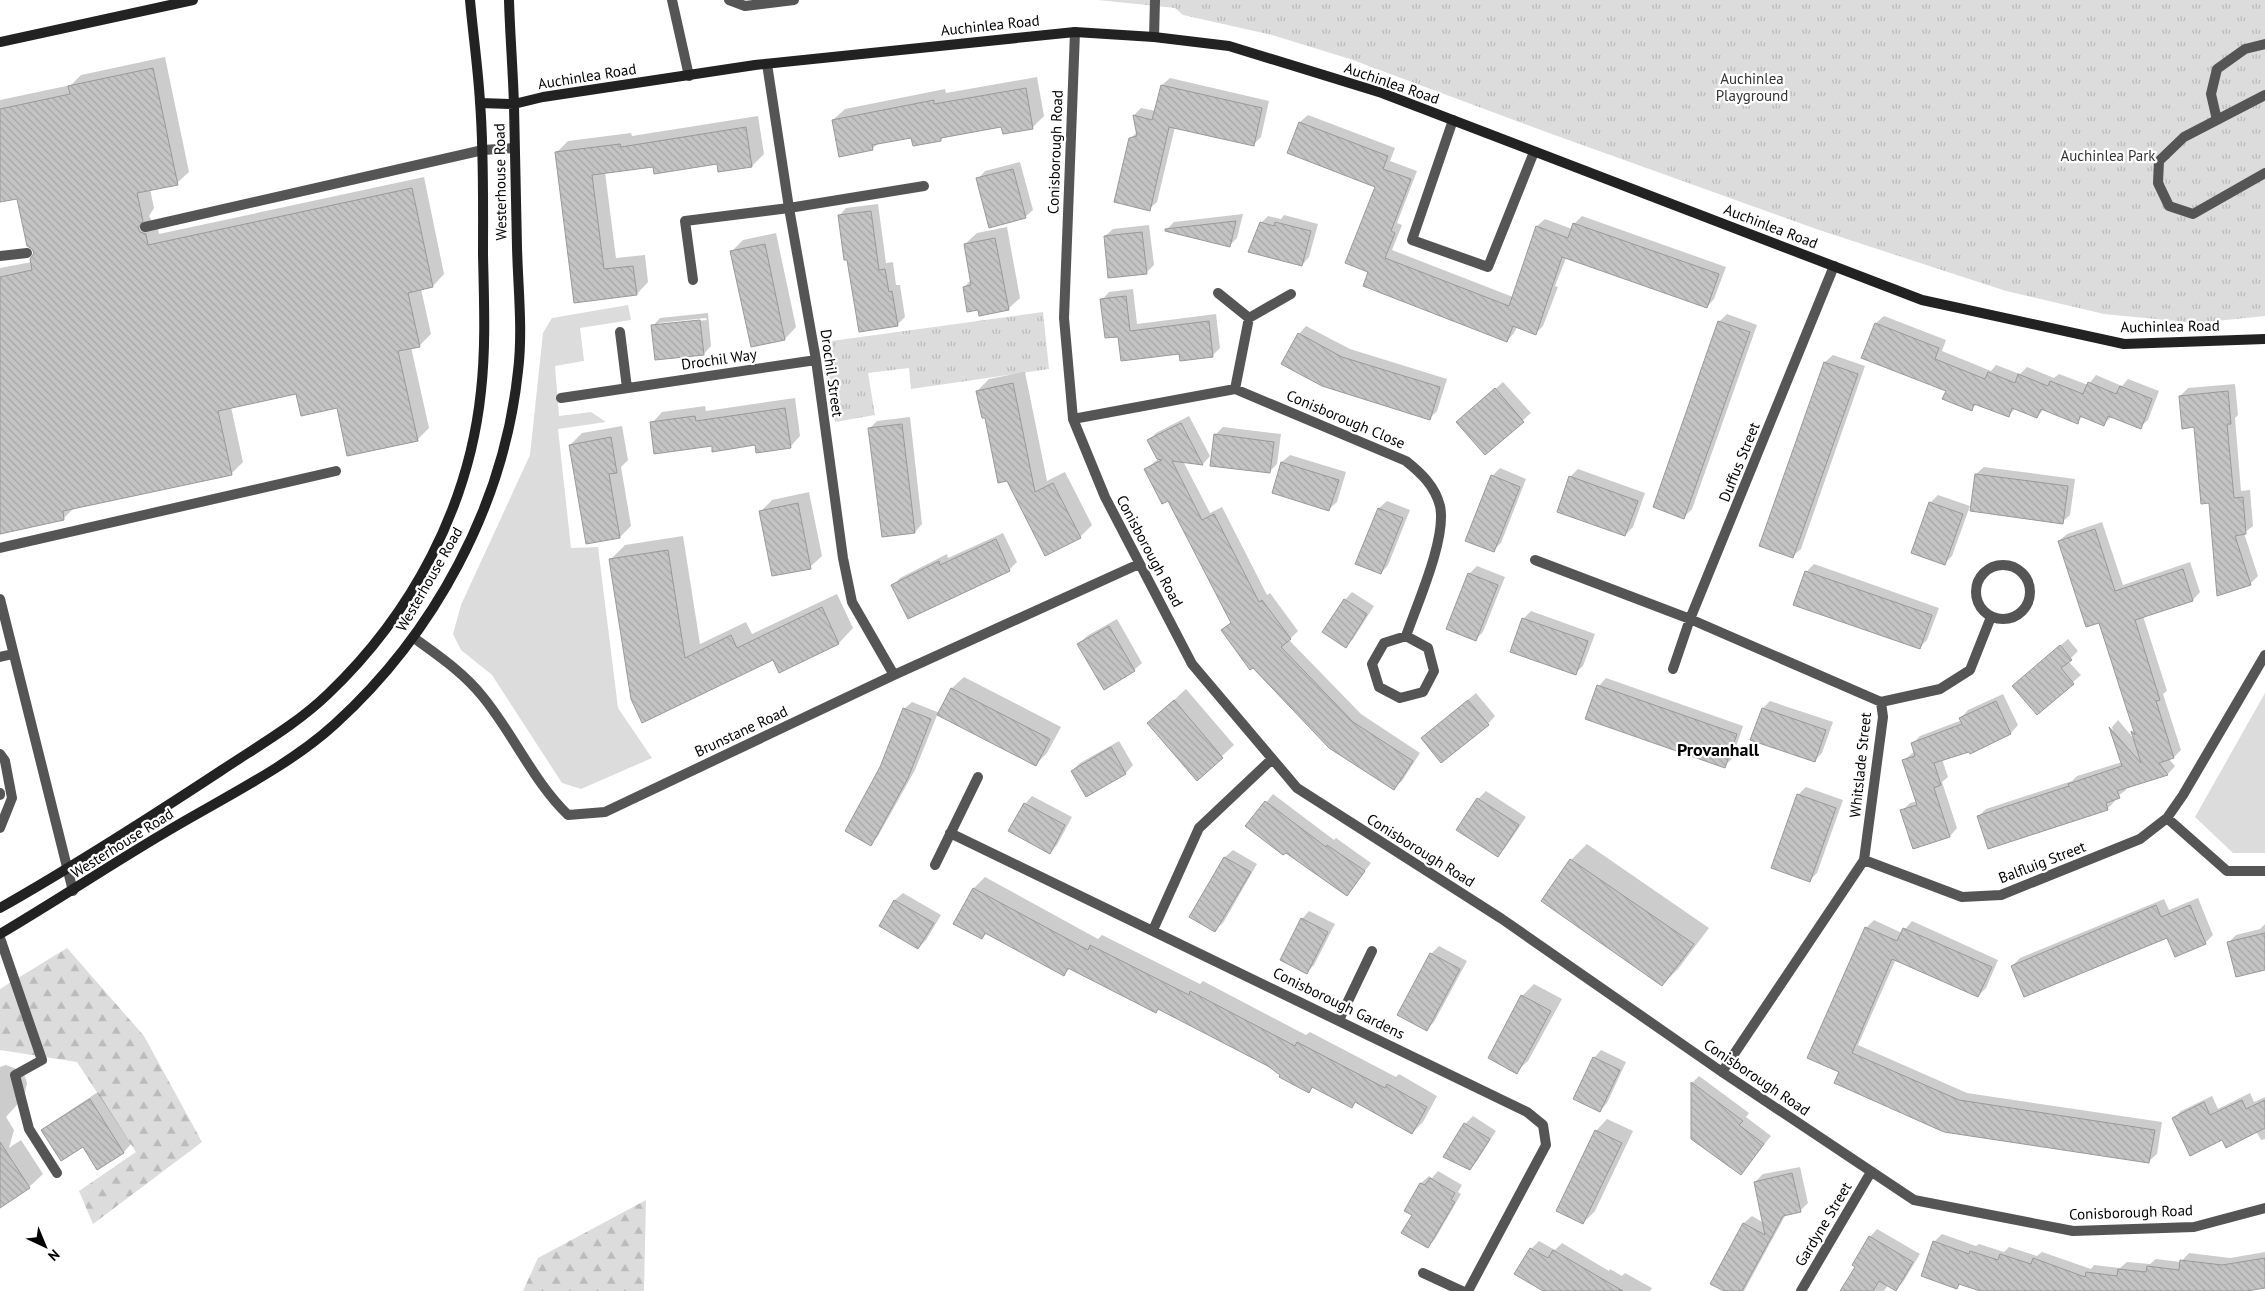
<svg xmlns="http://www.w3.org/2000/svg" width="2265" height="1291" font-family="'PT Sans',sans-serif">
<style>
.grass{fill:#dcdcdc}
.forest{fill:url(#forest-firs)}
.park{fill:url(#park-tufts)}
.shadow{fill:#0003;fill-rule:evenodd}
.building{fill:url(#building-back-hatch);stroke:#999}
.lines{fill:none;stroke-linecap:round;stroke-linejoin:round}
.lane{stroke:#555;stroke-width:10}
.street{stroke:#555;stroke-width:10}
.secondary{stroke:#222;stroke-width:10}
.labels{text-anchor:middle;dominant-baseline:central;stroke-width:4.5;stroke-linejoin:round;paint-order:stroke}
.street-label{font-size:15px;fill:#000;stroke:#fff}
.park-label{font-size:15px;fill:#333;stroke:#fff}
.quarter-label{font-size:18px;font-weight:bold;fill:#000;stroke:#fff}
</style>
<defs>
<pattern id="forest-firs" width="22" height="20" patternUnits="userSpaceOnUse" patternTransform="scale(1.25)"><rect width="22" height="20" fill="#dcdcdc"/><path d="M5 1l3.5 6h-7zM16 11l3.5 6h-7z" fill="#bbb"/></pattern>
<pattern id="park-tufts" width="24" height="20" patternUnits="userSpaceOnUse" patternTransform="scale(1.25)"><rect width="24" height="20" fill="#dcdcdc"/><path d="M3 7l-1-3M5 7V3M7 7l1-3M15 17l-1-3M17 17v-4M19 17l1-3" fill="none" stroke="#bbb"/></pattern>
<pattern id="building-back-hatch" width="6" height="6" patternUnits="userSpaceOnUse" patternTransform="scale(1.25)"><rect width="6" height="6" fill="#c4c4c4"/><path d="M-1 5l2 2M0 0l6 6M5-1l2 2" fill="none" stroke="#a7a7a7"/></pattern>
</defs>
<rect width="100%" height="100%" fill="#fff"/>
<!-- grass -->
<path class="grass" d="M628,305L631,320L580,328L584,361L555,366L559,416L591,412L606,422L558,429L571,548L598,547L618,708L652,758L581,789L562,783L492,675L461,650L453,634L461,605L530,455L543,333L552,318Z
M2265,693V853H2233L2195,817Z"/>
<!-- forest -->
<path class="forest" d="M67,948L144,1036L202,1142L93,1224L79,1191L136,1152L77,1062L0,1050V989Z
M646,1200L644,1291H523L538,1258Z"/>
<!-- park -->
<path class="park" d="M1098,0H2265V316L2196,323L2104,314L2006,291L1819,230L1549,133L1350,59L1272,35L1183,15L1175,8Z
M1043,312L1049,369L911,389L909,368L868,373L875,415L835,422L824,342Z"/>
<!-- shadow -->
<path class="shadow" d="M165,57L189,172L177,183L150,189L154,208L149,216L152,221L157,222L159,234L424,177L444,274L433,286L421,289L431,334L419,346L411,347L429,428L417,440L338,406L297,392L231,407L243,462L231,474L75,507L64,518L0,532V268L32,262L35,251L18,197L0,201V100L71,85L81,75Z
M1037,77L1044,116L1032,128L1002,125L944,136L941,139L912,136L879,143L872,149L833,120L845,109L945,89L946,93Z
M1170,78L1269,101L1261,137L1253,145L1175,127L1157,202L1149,209L1130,139L1138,131L1134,115L1141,108L1156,111L1162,85Z
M1308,115L1395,148L1390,161L1417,171L1397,223L1402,225L1392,250L1513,297L1537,226L1545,219L1572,229L1574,224L1582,216L1726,267L1714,299L1707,307L1566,258L1555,286L1558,287L1543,326L1535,334L1517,327L1514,333L1507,341L1370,272L1376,186L1288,152L1300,122Z
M758,116L764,154L752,166L719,171L718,163L654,166L605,172L616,258L645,255L648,282L637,294L575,302L556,153L568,141L631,133L632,136Z
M1020,162L1033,210L1025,217L978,179L985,171Z
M878,204L886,263L893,262L896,285H900L905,317L897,325L848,258L839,216L846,208Z
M1243,214L1237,238L1229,246L1166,230L1174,222Z
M1284,215L1318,224L1309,257L1302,265L1261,223L1268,216L1281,219Z
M1149,225L1154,265L1146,273L1105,236L1113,229Z
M1007,227L1020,298L1008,309L979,308L964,287L972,279L965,244L977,233Z
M776,233L796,327L785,339L752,346L732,251L743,240Z
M1133,289L1137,324L1216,314L1220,348L1212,356L1181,353L1119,335L1102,300L1109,292Z
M708,313L711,346L704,354L653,326L660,318ZM706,318L707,320L659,325V323Z
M1727,314L1757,325L1692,509L1684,517L1719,322Z
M1884,316L1946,340L1942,351L1991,371L1996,365L2020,374L2027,367L2054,378L2059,374L2088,385L2096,375L2122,386L2128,379L2159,391L2148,420L2140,427L2112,416L2104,424L2083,416L2077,422L2044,409L2037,417L2016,408L2008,416L1977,404L1971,409L1947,390L1863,357L1876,323Z
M1306,326L1350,349L1447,379L1437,411L1430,418L1299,334Z
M1833,355L1865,366L1801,549L1793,556L1761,545L1825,362Z
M1025,372L1047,481L1065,472L1092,525L1080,537L1046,554L986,416L977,391L989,379Z
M1503,382L1531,413L1485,454L1466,415Z
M2235,384L2238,415L2235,418L2241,491L2250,490L2253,526L2244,533L2258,576L2250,584L2210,502L2195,426L2180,396L2188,388Z
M795,398L800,436L790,447L756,444L713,445L652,423L662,412L705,406L706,411Z
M1189,416L1210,456L1203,464L1183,461L1210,513L1222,507L1267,595L1270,593L1298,631L1289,640L1361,714L1420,753L1402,781L1394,788L1222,630L1232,621L1169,499L1146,469L1158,459L1149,440L1156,433Z
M910,417L922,524L915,532L869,429L877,421Z
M622,426L628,460L621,467L631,526L620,537L570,445L582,433Z
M1223,427L1281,434L1277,464L1269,472L1215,435Z
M1290,455L1346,472L1337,502L1329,509L1282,462Z
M1984,467L2075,479L2070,515L2062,522L1976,474Z
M1500,468L1526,479L1501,543L1493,550L1492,476Z
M1578,469L1645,493L1633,527L1625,535L1570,477Z
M809,492L822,556L810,567L760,512L772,500Z
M1938,495L1970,506L1952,556L1945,563L1913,552L1930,503Z
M1387,501L1410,510L1388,565L1381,573L1357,563L1379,508Z
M2102,522L2123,585L2190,562L2200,592L2193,600L2143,616L2167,691L2163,694L2181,750L2174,757L2169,759L2175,766L2168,774L2126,787V790L2114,799L2115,801L2107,809L1978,817L1986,809L2072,781L2077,776L2122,762L2112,727L2118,720L2134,739L2132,732L2134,729L2100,621L2059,541L2067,534Z
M1003,533L1017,562L1009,570L893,586L900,578L947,554L948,558Z
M683,536L700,644L746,622L752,634L837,594L853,628L839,643L779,671L773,658L643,721L610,560L625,545Z
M1814,564L1939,608L1927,640L1919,648L1806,572Z
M1477,566L1505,577L1483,632L1475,640L1469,574Z
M1352,592L1374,606L1353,639L1346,646L1345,600Z
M1531,611L1595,634L1583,666L1575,673L1523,619Z
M1117,619L1142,663L1134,670L1079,644L1087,636Z
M2068,639L2078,651L2068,661L2081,675L2037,714L2021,679Z
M964,677L1061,727L1047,753L1036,764L938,713L915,770L878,836L871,844L882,767L904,709L912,702L940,713L952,688Z
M1606,678L1743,726L1732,759L1724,766L1599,686Z
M1186,689L1234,745L1197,779L1149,723Z
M1476,693L1495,716L1488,724L1422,738Z
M2003,694L2018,725L2011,733L1971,752L1970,750L1942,759L1948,777L1942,782L1957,828L1950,836L1914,848L1902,811L1910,803L1917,801L1904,760L1915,751L1913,743L1920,736L1962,720L1961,718L1968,710Z
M1770,701L1833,722L1822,753L1814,761L1752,739L1763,708Z
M1119,741L1133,765L1126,773L1086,795L1072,771L1080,763Z
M1806,787L1843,800L1817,873L1809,881L1798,795Z
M1486,791L1526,817L1505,848L1498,856L1478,799Z
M1273,794L1334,840L1336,838L1371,863L1347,894L1247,826Z
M1032,796L1072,817L1057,845L1050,852L1025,804Z
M1587,844L1709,928L1678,969L1662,985L1571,860Z
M1233,850L1257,864L1223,923L1215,930L1191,916L1225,857Z
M985,877L1098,939L1102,935L1200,984L1203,981L1306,1035L1310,1032L1396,1077L1399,1074L1437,1096L1423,1122L1412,1133L1356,1101L1351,1106L1314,1086L1309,1092L1282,1074L1159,1008L1156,1011L1070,968L1064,975L987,933L982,938L955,923L974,888Z
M903,893L941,915L926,940L918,948L880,926L895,900Z
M2198,898L2213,935L2205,943L2168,937L2012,966L2020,958L2164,899L2169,910Z
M1309,911L1335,924L1314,965L1307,972L1302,919Z
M1874,920L1902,933L1912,921L1998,960L1986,988L1978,996L1896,959L1858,1045L1967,1093L2162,1122L2157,1154L2149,1161L1840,1072L1866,928Z
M2265,924V969L2229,942L2236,935L2260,929Z
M1439,946L1467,961L1434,1022L1427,1029L1431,954Z
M1534,984L1562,999L1528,1061L1516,1072L1522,996Z
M1601,1050L1626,1062L1607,1103L1600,1111L1594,1058Z
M6,1065L19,1070L24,1074L27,1083L24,1097L6,1117L14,1130L9,1148L21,1140L43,1174L29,1187L0,1206V1067Z
M1699,1076L1749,1113L1746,1117L1771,1136L1740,1174L1692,1083Z
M98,1092L131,1144L124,1152L98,1168L83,1145L43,1130L51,1123Z
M2250,1093L2254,1102L2265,1097V1139L2261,1140L2256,1131L2223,1138L2173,1119L2181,1111L2212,1096L2218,1109Z
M1473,1116L1496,1131L1477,1161L1470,1169L1444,1157L1465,1124Z
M1607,1119L1633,1131L1595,1211L1583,1223L1596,1131Z
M1800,1167L1808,1203L1800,1211L1786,1214L1744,1291H1726L1712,1283L1744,1223L1752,1216L1764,1223L1755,1182L1763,1174Z
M1438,1171L1462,1185L1458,1192L1461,1194L1435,1239L1428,1247L1413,1214L1406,1210L1421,1183L1429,1176L1432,1178Z
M1877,1229L1920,1254L1903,1282L1896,1290L1888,1285L1884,1291H1842L1856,1267L1870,1237Z
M1942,1234L1976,1246L1979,1244L2004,1252L2009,1247L2037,1256L2042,1252L2091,1269L2094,1265L2120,1268L2127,1262L2150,1264L2156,1259L2181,1262L2189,1253L2230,1258L2265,1252V1287L2240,1291H1983L1961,1283L1957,1288L1934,1242Z
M1539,1241L1555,1250L1562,1243L1609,1271L1610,1269L1622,1276L1625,1273L1652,1288L1650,1291H1546L1531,1249Z"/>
<!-- building -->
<path class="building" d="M153,68L178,185L137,193L143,221L138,228L140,232L146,234L148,245L412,188L433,287L408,293L420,347L398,351L418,441L347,456L337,408L301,416L296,394L218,411L232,475L63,511L64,520L0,534V277L32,270L30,259L34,253L32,249L27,246L17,199L0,202V109L70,94L68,86Z
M1161,85L1262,108L1254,146L1169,127L1150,211L1114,202L1129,138L1137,136L1133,115L1152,120Z
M1026,88L1033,129L1003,134L1001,127L941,138V141L913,146L911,138L872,145L873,150L839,157L832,120L934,100V104Z
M1299,122L1388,156L1383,169L1411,179L1391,231L1395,233L1385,258L1509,306L1536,226L1568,238L1573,223L1719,274L1707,308L1562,257L1536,335L1513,326L1507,342L1363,286L1368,272L1345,263L1375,187L1287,153Z
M746,127L752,167L718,172L717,164L654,174L653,167L592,175L604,269L633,266L637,295L574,303L555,152L620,144L621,147Z
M1013,169L1026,218L989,228L976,178Z
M871,211L879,270L885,269L889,292L892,291L898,326L859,332L847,260H844L838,215Z
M1236,221L1230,247L1165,231V229Z
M1260,222L1274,226L1275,222L1311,231L1302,266L1248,252Z
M1142,232L1147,274L1108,278L1104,236Z
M995,238L1009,310L979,316L978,310L967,312L963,287L971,285L964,244Z
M765,244L785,340L751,347L730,251Z
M1126,296L1130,331L1209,321L1213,357L1180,361L1179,354L1121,361L1118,337L1105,338L1100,299Z
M700,320L704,355L655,360L651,325Z
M1718,321L1750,332L1684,519L1653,507Z
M1875,323L1939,348L1935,359L1985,379L1988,372L2015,383L2018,374L2048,386L2050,381L2083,394L2088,382L2116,394L2120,386L2152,399L2141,429L2108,416L2104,426L2080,416L2078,424L2041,409L2037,418L2012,408L2009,417L1974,404L1972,411L1942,399L1946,391L1861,358Z
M1298,333L1342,357L1440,387L1430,420L1322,386L1281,364Z
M1824,362L1858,374L1793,558L1759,546Z
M1013,383L1035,492L1053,483L1081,538L1045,556L1007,481L998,483L985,418H982L976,391Z
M1495,388L1524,422L1485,455L1456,422Z
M2228,391L2231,424H2227L2234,498L2243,497L2246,534L2235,536L2251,585L2217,596L2209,503L2201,504L2194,427L2182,429L2179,396Z
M785,408L791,448L756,453L755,445L712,452V446L654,454L650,422L695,416L696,421Z
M1181,423L1203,465L1172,461L1202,520L1214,514L1259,602L1262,600L1291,639L1281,647L1353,722L1413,761L1394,790L1329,748L1253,668L1250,670L1221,630L1231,623L1168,501L1162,504L1144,469L1162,460L1157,459L1147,440Z
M902,424L915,533L882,537L868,428Z
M1214,434L1274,442L1270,473L1210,466Z
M611,437L617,473L609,474L620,538L586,544L569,445Z
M1281,462L1339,480L1329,511L1272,493Z
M1975,474L2068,486L2063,524L1970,511Z
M1491,475L1520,487L1494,552L1465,541Z
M1569,476L1638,501L1625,536L1557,512Z
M1929,502L1963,514L1945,565L1911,553Z
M798,503L811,569L772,576L759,511Z
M1378,508L1403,518L1381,574L1355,564Z
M2095,529L2115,591L2183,569L2193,601L2135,620L2160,700L2156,701L2174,758L2159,763L2168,775L2117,791L2120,798L2106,803L2108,810L1988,849L1977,816L2069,786L2068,784L2122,766L2109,727L2141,763L2131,731L2135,735L2099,623L2086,627L2058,541Z
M996,539L1010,571L908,619L891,585L939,561L940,565Z
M668,550L685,658L731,635L737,648L822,607L839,644L779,673L773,660L642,723L631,699L609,559Z
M1805,571L1932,615L1920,649L1793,605Z
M1468,573L1498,585L1476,641L1446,629Z
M1344,599L1367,614L1346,648L1322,632Z
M1522,618L1588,641L1576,675L1510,652Z
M1109,626L1135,671L1104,690L1077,644Z
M2060,645L2072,660L2061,668L2074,684L2037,715L2012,686Z
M1597,685L1737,734L1725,768L1585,719Z
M951,688L1050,739L1036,766L937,715Z
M1174,700L1223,758L1197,781L1147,723Z
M1468,700L1489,725L1441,763L1421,738Z
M1996,701L2011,734L1970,754L1969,752L1934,763L1941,785L1934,788L1950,837L1913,849L1900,810L1917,805L1902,760L1915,756L1911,743L1962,724L1959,718Z
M903,708L931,719L908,778L871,846L845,831L880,767Z
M1762,708L1826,730L1815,762L1750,740Z
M1111,747L1126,774L1086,797L1071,771Z
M1797,794L1836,808L1810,882L1771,868Z
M1477,798L1519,825L1498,857L1456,830Z
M1265,801L1326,847L1327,845L1365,871L1347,896L1286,853L1283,855L1245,826Z
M1024,803L1065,825L1050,854L1008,831Z
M1224,857L1251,872L1215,932L1189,917Z
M1570,859L1694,944L1662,986L1541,901Z
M973,888L1088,950L1090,945L1189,995L1190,991L1295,1046L1297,1042L1385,1088L1387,1084L1427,1107L1412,1134L1355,1102L1352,1108L1312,1087L1309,1093L1279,1077L1280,1075L1268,1066L1158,1009L1156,1013L1068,968L1064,976L985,933L982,939L953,924Z
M894,900L934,923L918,949L879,926Z
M2156,905L2161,917L2190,905L2206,944L2175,957L2167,938L2024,997L2011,966Z
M1301,918L1328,932L1307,974L1280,960Z
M1865,927L1897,941L1903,928L1992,967L1978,997L1892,959L1852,1053L1959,1100L2155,1130L2149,1163L1944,1132L1834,1083L1839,1072L1807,1058Z
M2265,933V970L2236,977L2227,942Z
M1430,953L1460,969L1427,1031L1397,1015Z
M1521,995L1551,1011L1517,1074L1488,1058Z
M1593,1057L1620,1070L1600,1112L1573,1099Z
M1691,1082L1743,1121L1739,1125L1764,1144L1741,1175L1691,1139Z
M90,1099L124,1153L97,1170L83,1147L61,1161L41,1130Z
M2242,1100L2246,1109L2265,1100V1128L2226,1148L2222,1140L2190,1156L2172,1118L2204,1102L2210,1115Z
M1464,1123L1490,1139L1470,1170L1443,1157Z
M1595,1130L1622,1143L1583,1224L1556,1211Z
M0,1142L30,1188L0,1208Z
M1792,1173L1801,1212L1783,1216L1742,1291H1724L1710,1284L1743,1223L1765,1235L1754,1182Z
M1430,1178L1455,1193L1451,1200L1455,1202L1428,1248L1401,1233L1412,1215L1404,1211L1420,1183L1425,1185Z
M1869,1236L1913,1262L1896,1291L1879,1281L1873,1291H1840L1855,1267L1852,1265Z
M1933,1241L1969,1254L1970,1251L1998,1260L2000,1254L2031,1264L2033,1258L2085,1277L2086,1272L2117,1276L2118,1269L2146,1272L2147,1266L2179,1270L2180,1260L2222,1265L2265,1258V1288L2247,1291H1980L1959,1284L1957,1289L1921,1276Z
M1530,1248L1548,1258L1553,1250L1623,1291H1543L1514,1274Z"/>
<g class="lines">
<!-- lane -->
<path class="lane" d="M672,0L689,76
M729,0L745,6L794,0
M1154,37L1155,0
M2265,95L2184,137L2159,161L2158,183L2169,206L2193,214L2265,173
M1453,120L1412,240L1488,267L1534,152
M2217,120L2211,94L2217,69L2245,49L2265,44
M145,227L483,150L514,148
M0,256L27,253
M693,280L685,221L789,208L924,186
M0,548L336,471
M0,599L73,891
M0,657L13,654
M0,754L5,761L12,798L0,828
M0,793V795
M0,938L42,1060L15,1075L29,1129L57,1173
M1339,1020L1372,951"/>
<!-- street -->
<path class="street" d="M1075,32L1064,318L1073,419L1105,497L1192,664L1297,788L1502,919L1722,1072L1914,1200L2073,1231L2194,1227L2265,1208
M767,64L789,208L816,360L843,558L852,602L894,675
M1218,293L1249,318L1291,294
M620,332L627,388
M1235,389L1249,318
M561,398L816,360
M1073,419L1235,389L1406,461C1421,473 1435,486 1440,506C1447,538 1417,604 1406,636
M1535,560L1690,619L1881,702L1883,717L1864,860L1722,1072
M1976 592a27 27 0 1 1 54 0a27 27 0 1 1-54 0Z
M1406,636L1428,648L1434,671L1423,692L1400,698L1379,687L1372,664L1384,643Z
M414,638C439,656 464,673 483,697C514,735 533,781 568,815L605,812L894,675L1139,564
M1673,669L1690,619L1834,266
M1881,702L1940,689L1970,670L1991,617
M2167,818L2227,871H2265
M950,833L1527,1112L1543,1125L1546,1145L1468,1291
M1864,860L1962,897L2001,895L2140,839L2167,818L2183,795L2265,655
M935,865L978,777
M1153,930L1199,828L1272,759
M1423,1273L1462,1291
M1801,1291L1871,1172"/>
<!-- secondary -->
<path class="secondary" d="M0,42L193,0
M480,103L514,104L543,97L755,65L1075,32L1154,37L1229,46L1382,93L1922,300L2124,344L2265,339
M0,908C76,865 149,818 222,770C258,746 297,724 328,694C412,614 469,507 481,391C486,346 484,300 483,255C483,204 484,153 480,102C478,68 473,34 470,0
M0,934C56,901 110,865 166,832C221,799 288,767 335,724C434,634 504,506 518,371C523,331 518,288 517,247C516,200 515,153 514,106C513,71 510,35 509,0"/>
</g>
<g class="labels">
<!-- street labels -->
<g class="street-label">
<text transform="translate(990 25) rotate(-6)">Auchinlea Road</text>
<text transform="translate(587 76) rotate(-9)">Auchinlea Road</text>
<text transform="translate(1392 83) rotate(19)">Auchinlea Road</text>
<text transform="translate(1055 152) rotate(-88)">Conisborough Road</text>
<text transform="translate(500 182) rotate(-91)">Westerhouse Road</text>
<text transform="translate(1771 226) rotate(21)">Auchinlea Road</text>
<text transform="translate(2170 326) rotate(-1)">Auchinlea Road</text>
<text transform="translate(719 359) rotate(-8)">Drochil Way</text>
<text transform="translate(832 373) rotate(82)">Drochil Street</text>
<text transform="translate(1346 419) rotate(23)">Conisborough Close</text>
<text transform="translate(1739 462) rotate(-68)">Duffus Street</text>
<text transform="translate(1150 551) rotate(62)">Conisborough Road</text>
<text transform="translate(429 579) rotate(-60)">Westerhouse Road</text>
<text transform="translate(741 731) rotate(-25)">Brunstane Road</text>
<text transform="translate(1860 765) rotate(-84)">Whitslade Street</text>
<text transform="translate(122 843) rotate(-32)">Westerhouse Road</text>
<text transform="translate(1421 850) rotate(32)">Conisborough Road</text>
<text transform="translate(2042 862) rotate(-21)">Balfluig Street</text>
<text transform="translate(1339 1003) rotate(26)">Conisborough Gardens</text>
<text transform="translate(1757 1077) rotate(34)">Conisborough Road</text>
<text transform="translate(2131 1212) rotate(-2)">Conisborough Road</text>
<text transform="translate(1823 1224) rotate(-59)">Gardyne Street</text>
</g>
<!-- park labels -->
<g class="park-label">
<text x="1752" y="78">Auchinlea<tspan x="1752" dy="17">Playground</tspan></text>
<text x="2108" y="155">Auchinlea Park</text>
</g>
<!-- quarter labels -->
<g class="quarter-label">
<text x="1718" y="749">Provanhall</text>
</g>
</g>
<!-- north arrow -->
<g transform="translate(45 1246) rotate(136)" stroke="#ffffff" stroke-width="4" paint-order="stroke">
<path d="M0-4L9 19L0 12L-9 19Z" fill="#000000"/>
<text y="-8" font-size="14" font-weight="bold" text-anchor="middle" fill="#000000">N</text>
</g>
</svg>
